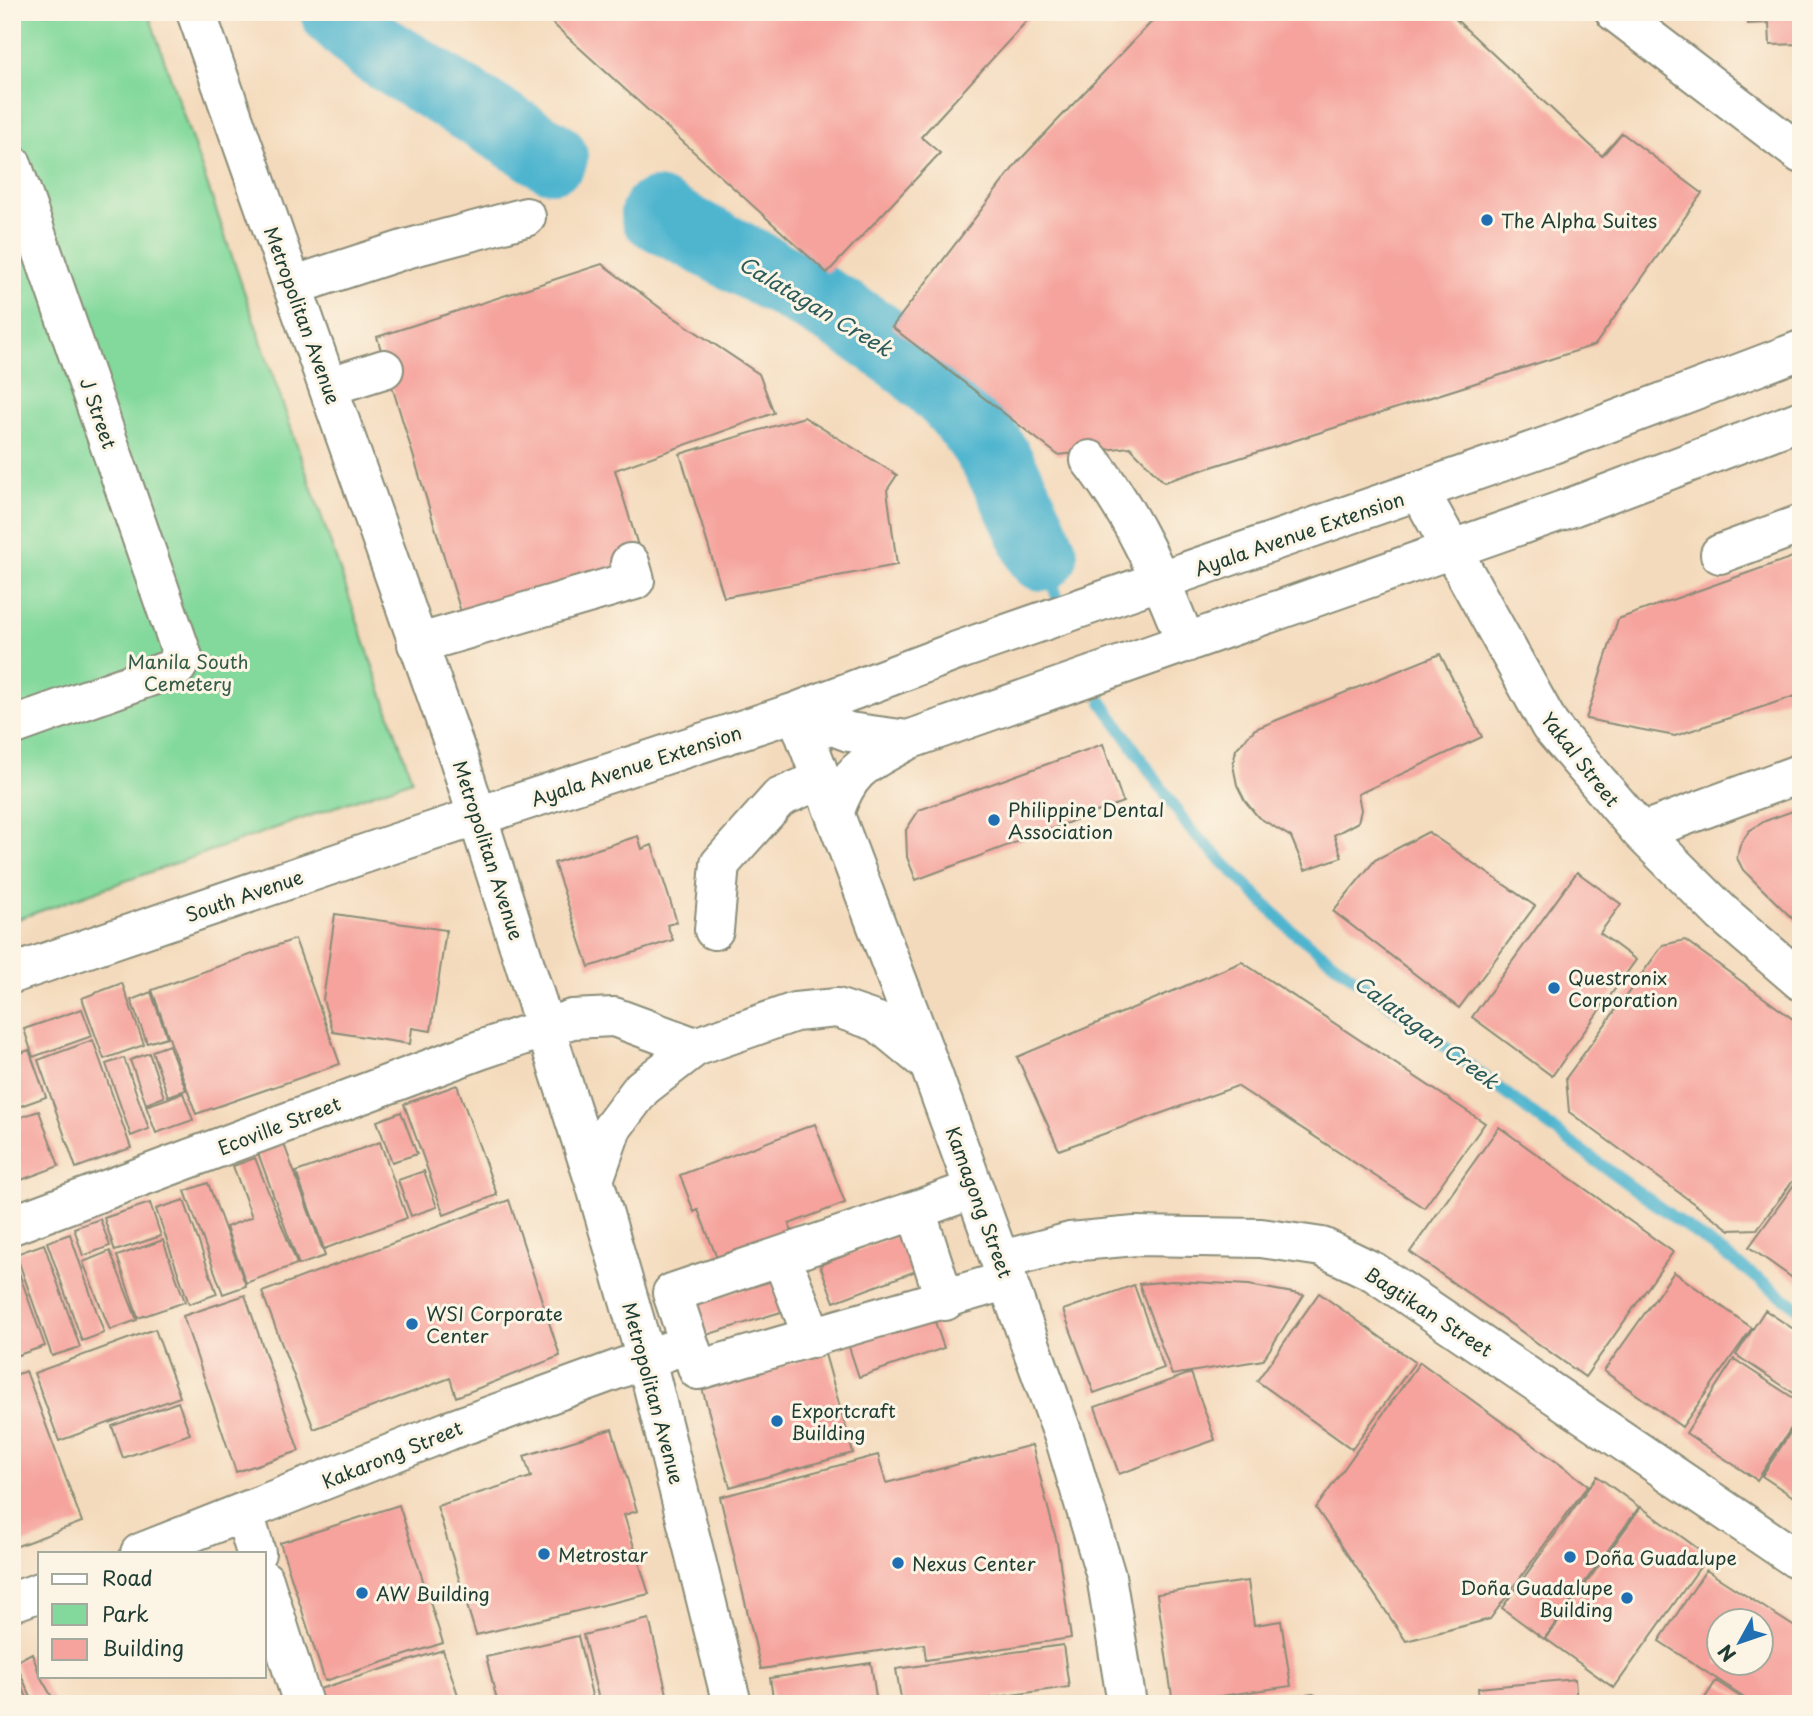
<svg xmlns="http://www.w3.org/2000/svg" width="1813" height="1716" font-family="'Playpen Sans',sans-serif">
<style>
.green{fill:#83d99c;stroke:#518b68;stroke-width:2}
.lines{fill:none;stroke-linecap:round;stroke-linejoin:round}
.stream{stroke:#50b5cf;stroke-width:12}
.river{stroke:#50b5cf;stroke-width:72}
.building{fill:#f5a39c;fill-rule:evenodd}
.minor-casing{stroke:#8a8c78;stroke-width:42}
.major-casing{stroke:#8a8c78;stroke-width:42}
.minor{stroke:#fff;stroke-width:38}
.major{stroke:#fff;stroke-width:38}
.poi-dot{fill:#1f6fb2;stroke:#fcf5e5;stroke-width:2.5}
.labels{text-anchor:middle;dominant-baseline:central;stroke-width:6;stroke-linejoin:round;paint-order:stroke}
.poi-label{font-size:19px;fill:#1f3d34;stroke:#fcf5e5;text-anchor:start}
.street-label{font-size:19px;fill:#1f3d34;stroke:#fcf5e5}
.park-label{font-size:19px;fill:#335c49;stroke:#fcf5e5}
.water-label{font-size:21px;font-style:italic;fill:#2b5b5b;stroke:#fcf5e5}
</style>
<rect width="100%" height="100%" fill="#fcf5e5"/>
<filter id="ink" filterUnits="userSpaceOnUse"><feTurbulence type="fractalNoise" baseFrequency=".0143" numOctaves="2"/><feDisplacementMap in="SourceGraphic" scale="14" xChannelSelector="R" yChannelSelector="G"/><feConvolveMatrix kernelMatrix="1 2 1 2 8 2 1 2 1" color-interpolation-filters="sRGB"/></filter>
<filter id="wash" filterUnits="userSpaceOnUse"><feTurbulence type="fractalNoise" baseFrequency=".00686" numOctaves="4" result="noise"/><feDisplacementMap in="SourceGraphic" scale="28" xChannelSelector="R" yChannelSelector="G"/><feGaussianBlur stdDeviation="1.57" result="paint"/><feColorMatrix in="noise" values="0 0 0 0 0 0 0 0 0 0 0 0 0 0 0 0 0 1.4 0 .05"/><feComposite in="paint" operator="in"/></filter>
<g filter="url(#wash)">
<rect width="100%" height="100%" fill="#f4dabc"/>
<!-- green -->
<path class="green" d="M12,12H148L412,780L12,921Z"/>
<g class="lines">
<!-- stream -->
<path class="stream" d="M1042,555L1058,600
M1102,702L1189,828L1291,930L1578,1148L1801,1310"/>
<!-- river -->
<path class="river" d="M336,12L373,47L552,157
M656,214C753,267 885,324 959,408C996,451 1020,502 1042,555"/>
</g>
<g id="blocks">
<!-- building -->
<path class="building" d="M540,12H1035L921,137L940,153L827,273Z
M1161,12H1448L1602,156L1622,133L1702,193L1595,345L1164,482L1130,447L1058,455L892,327L1017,163Z
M1748,12H1801V44L1770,45L1769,23L1748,24Z
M602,264L663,310L759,374L774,413L615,470L642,559L461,612L377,337Z
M804,417L897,475L887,490L897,565L724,597L680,454Z
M1801,554V694L1675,736L1586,719L1618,619Z
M1440,654L1482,737L1358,794L1361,810L1358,822L1334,835L1342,857L1305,870L1291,837L1258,817L1245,801L1237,785L1233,765L1236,749L1255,729Z
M1103,744L1123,802L916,880L907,857L906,830L919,810Z
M1801,808V927L1743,870L1737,858L1740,845L1749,831L1765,821Z
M1428,832L1535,906L1459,1008L1333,911L1375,860Z
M638,836L642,849L652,845L677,922L667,925L673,940L589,967L554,863Z
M1577,872L1621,904L1600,933L1636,960L1552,1076L1472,1017Z
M335,914L446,930L431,1031L412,1028L410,1044L333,1032L323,1000Z
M295,939L340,1064L196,1114L152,990Z
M1685,940L1801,1025V1170L1757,1229L1730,1230L1569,1112L1566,1078L1663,945Z
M1242,962L1485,1123L1424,1208L1237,1086L1059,1150L1017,1057Z
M122,983L144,1045L104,1059L82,998Z
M151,992L167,1037L147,1043L131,1000Z
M82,1009L92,1036L33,1057L24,1029Z
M93,1040L131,1148L76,1168L38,1060Z
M169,1045L186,1090L168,1096L152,1051Z
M29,1050L46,1097L12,1109V1056Z
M149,1053L164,1097L146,1104L130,1060Z
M124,1058L149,1129L131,1136L106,1064Z
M457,1085L497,1195L444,1215L404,1104Z
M183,1093L193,1120L156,1133L146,1106Z
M39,1111L59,1166L13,1183L12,1120Z
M401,1112L417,1154L392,1162L377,1121Z
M815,1124L845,1203L789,1224L797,1247L724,1276L698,1210L694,1212L680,1175Z
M1499,1127L1673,1252L1585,1377L1410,1252Z
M380,1142L407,1218L324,1249L296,1172Z
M284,1144L325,1256L299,1265L258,1153Z
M255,1158L297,1264L246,1283L226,1227L252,1217L233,1166Z
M424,1171L437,1207L411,1216L398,1180Z
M1801,1175V1284L1749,1247Z
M208,1183L246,1286L223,1294L185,1191Z
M184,1200L217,1294L189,1304L156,1209Z
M509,1200L560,1356L456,1397L450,1378L314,1429L262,1292Z
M150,1203L161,1236L115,1251L104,1218Z
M100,1219L110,1246L83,1256L74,1228Z
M910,1230L924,1268L834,1302L820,1265Z
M70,1234L104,1333L82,1341L47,1242Z
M163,1240L185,1302L138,1318L117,1256Z
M44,1244L80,1347L52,1356L16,1254Z
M110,1251L137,1320L110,1330L83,1262Z
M14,1259L45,1346L12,1357V1260Z
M1674,1272L1752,1328L1682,1427L1604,1371Z
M772,1281L781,1312L690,1340L681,1308Z
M1173,1281L1249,1285L1304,1295L1263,1360L1172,1375L1139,1284Z
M1134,1285L1164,1368L1094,1393L1063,1310Z
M1319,1293L1415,1362L1352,1449L1257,1381Z
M245,1295L299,1451L236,1472L183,1316Z
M1765,1310L1801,1334V1398L1736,1355Z
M933,1316L944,1348L859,1377L848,1344Z
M155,1329L180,1397L59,1441L34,1373Z
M825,1354L853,1453L730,1487L702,1388Z
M1734,1359L1801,1403V1413L1757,1480L1686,1433Z
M1420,1362L1588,1485L1490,1619L1406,1641L1316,1508Z
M26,1371L82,1522L12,1548V1376Z
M1191,1373L1215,1440L1119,1474L1095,1407Z
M178,1402L190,1434L123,1458L112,1426Z
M1801,1416V1502L1762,1476Z
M612,1429L637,1511L624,1515L649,1594L476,1635L437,1506L531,1477L524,1456Z
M1032,1445L1057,1543L1071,1638L926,1660L924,1644L761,1669L720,1497L878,1455L886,1483Z
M1597,1476L1639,1507L1544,1639L1502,1608Z
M399,1505L443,1643L325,1681L280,1543Z
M1641,1507L1708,1556L1614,1688L1546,1639Z
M1706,1570L1801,1631V1704H1755L1659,1641ZM1760,1621V1664H1718V1621Z
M1248,1581L1254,1625L1281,1621L1291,1686L1173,1703L1157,1594Z
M649,1619L668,1698L644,1704H600L583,1635Z
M578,1636L594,1704H498L486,1657Z
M1063,1645L1069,1687L989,1698L990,1704H902L896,1669Z
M443,1650L461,1704H314L310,1692Z
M32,1653L40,1676L56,1704H34L15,1662Z
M871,1663L877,1704H774L770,1678Z
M12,1665L30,1704H12Z
M1575,1679L1577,1704H1479L1478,1688Z
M1716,1681L1751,1704H1701Z
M1313,1694L1335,1704H1254V1702Z"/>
</g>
</g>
<g filter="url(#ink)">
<use href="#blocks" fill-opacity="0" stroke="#8a8c78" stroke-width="2"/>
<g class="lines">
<defs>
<path id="minor" d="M196,12L459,759L594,1180L646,1359L732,1704
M1615,12L1801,154
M12,164L183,657L177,667L166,671L12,726
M292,286L406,249L526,217
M330,386L384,369
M1090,460C1134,516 1160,577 1186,643
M1420,492L1550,726L1641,832L1722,913L1801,981
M1720,554L1801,524
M417,644L635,580L630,563
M1641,832L1801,773
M714,930L720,864L779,798L822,779
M594,1180L612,1128L642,1088L695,1047L795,1012L837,1008L878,1022L929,1064
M916,1210L974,1189
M12,1225L480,1050L572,1019L614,1017L695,1047
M781,1256L813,1338
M1002,1260L1070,1242L1135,1236L1261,1238L1322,1247L1374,1272L1801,1562
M945,1301L916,1210L672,1293L698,1370L1008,1280
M244,1513L256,1553
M140,1553L448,1431L671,1350
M264,1580L303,1704
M12,1602L40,1592"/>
<path id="major" d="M796,712L929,1064L1065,1440L1106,1576L1127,1704
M796,712L849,732L908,740
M835,811C851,765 868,763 908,740L1572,507L1801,420
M12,974L393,844L796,712L957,651L1550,445L1801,350"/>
</defs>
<!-- minor casing -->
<use href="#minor" class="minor-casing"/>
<!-- major casing -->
<use href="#major" class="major-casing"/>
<!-- minor -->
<use href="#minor" class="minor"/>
<!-- major -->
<use href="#major" class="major"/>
</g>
</g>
<!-- markers -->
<g class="poi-dot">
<circle cx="1487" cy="220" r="7"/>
<circle cx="994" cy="820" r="7"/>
<circle cx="1554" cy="988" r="7"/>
<circle cx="412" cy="1324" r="7"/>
<circle cx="777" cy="1421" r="7"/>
<circle cx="544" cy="1554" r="7"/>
<circle cx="1570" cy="1557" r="7"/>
<circle cx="898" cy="1563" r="7"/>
<circle cx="362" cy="1593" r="7"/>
<circle cx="1627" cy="1598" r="7"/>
</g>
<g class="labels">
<!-- poi labels -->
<g class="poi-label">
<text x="1501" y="220">The Alpha Suites</text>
<text x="1008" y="809">Philippine Dental<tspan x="1008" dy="22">Association</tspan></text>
<text x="1568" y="977">Questronix<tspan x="1568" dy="22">Corporation</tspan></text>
<text x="426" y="1313">WSI Corporate<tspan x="426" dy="22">Center</tspan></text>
<text x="791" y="1410">Exportcraft<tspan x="791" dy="22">Building</tspan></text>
<text x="558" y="1554">Metrostar</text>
<text x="1584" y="1557">Doña Guadalupe</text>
<text x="912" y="1563">Nexus Center</text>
<text x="1613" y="1587" text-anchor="end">Doña Guadalupe<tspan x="1613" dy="22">Building</tspan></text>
<text x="376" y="1593">AW Building</text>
</g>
<!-- street labels -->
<g class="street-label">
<text transform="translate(303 315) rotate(70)">Metropolitan Avenue</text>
<text transform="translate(99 413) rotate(71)">J Street</text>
<text transform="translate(1299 533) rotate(-19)">Ayala Avenue Extension</text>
<text transform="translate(1581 759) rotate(52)">Yakal Street</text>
<text transform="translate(636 765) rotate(-18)">Ayala Avenue Extension</text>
<text transform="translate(489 850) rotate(72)">Metropolitan Avenue</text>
<text transform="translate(244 895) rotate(-19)">South Avenue</text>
<text transform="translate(279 1125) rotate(-21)">Ecoville Street</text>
<text transform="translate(980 1202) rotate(70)">Kamagong Street</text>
<text transform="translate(1429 1311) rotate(33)">Bagtikan Street</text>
<text transform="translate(654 1393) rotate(75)">Metropolitan Avenue</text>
<text transform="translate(392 1454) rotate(-22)">Kakarong Street</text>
</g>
<!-- park labels -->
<g class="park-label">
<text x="188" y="661">Manila South<tspan x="188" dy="22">Cemetery</tspan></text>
</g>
<!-- water labels -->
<g class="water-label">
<text transform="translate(816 305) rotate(31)">Calatagan Creek</text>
<text transform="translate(1427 1031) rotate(37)">Calatagan Creek</text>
</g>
</g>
<!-- margin -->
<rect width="1813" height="1716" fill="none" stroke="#fcf5e5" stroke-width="42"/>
<!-- legend -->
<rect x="38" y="1552" width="228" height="126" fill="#fcf5e5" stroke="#a4ab9e" stroke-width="2"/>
<rect x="52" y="1574" width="35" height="10" fill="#ffffff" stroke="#a4ab9e" stroke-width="2"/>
<text x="102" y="1586" font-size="21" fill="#1f3d34">Road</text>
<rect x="52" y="1604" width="35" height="21" fill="#83d99c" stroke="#a4ab9e" stroke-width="2"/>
<text x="102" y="1622" font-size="21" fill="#1f3d34">Park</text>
<rect x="52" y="1639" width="35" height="21" fill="#f5a39c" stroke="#a4ab9e" stroke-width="2"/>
<text x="102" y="1656" font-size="21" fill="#1f3d34">Building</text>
<!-- north arrow -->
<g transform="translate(1740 1642) rotate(230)"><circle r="33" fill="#fcf5e5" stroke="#a4ab9e" stroke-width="2"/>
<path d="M0-5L12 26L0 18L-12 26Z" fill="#1f6fb2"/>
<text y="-10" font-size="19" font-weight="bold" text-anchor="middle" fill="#1f3d34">N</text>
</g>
</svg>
